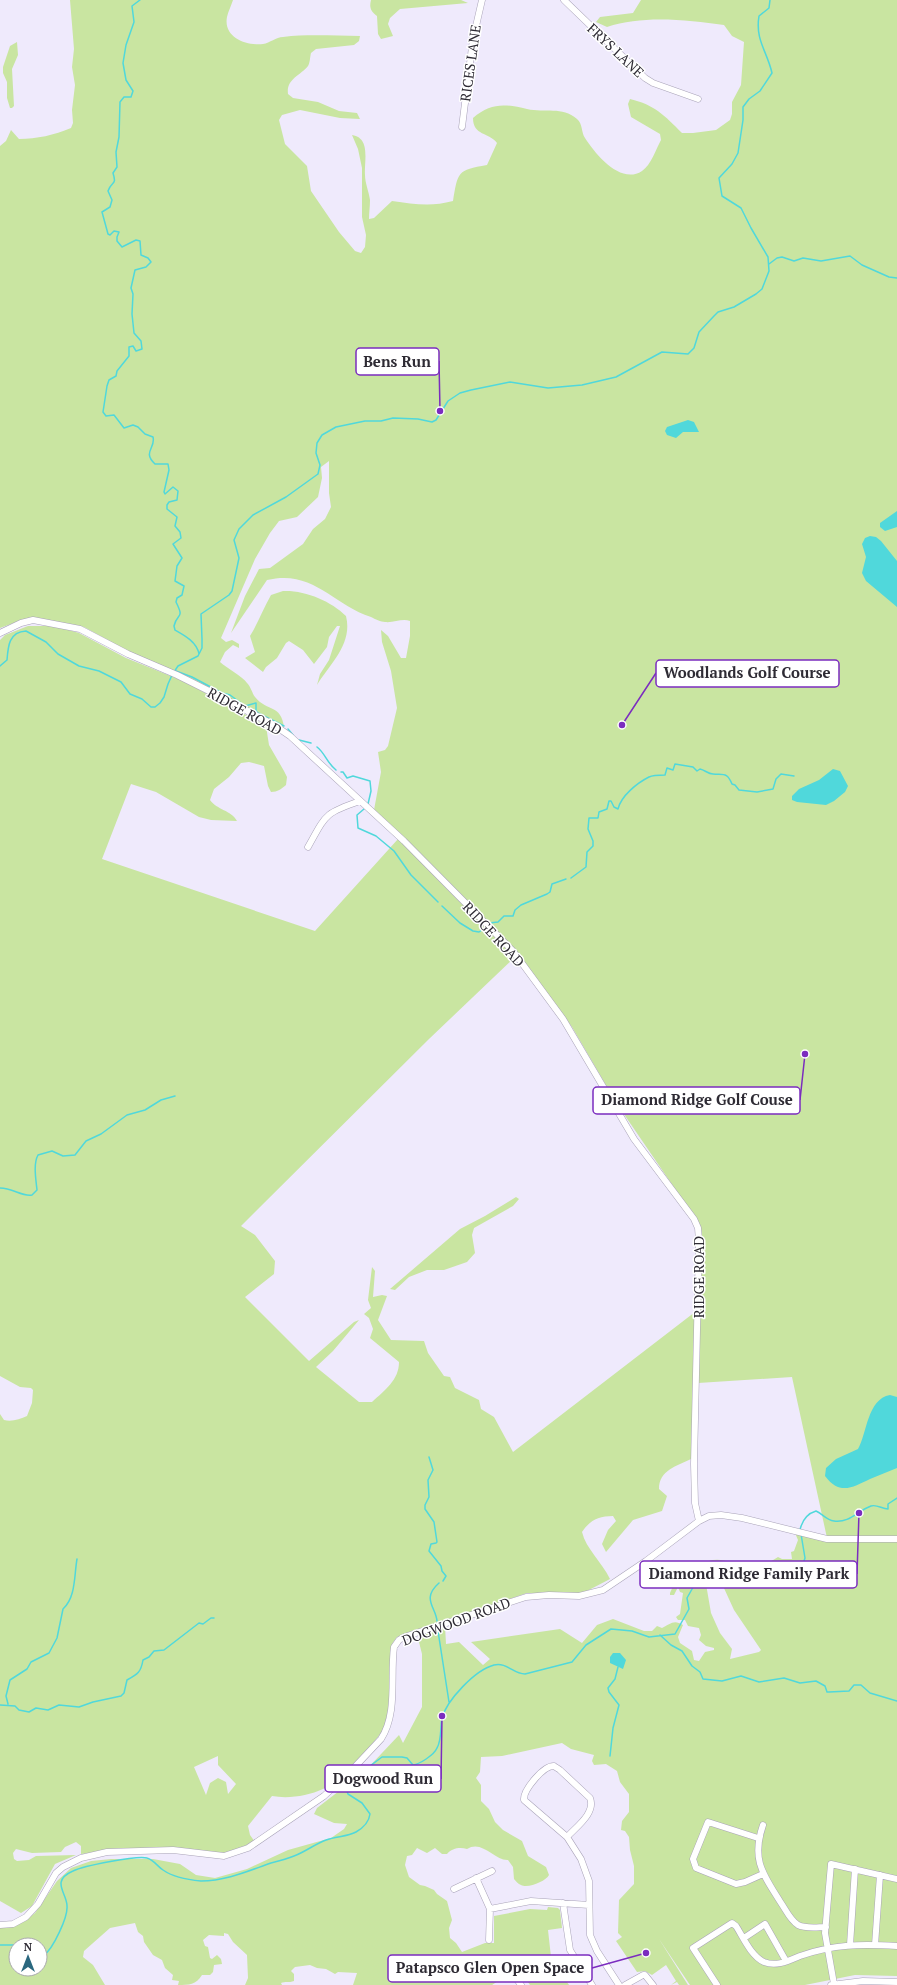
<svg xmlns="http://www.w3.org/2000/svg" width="897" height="1985" font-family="'PT Serif',serif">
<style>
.green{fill:#c9e5a1;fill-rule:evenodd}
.water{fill:#50d8db}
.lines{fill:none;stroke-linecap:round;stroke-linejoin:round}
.stream{stroke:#50d8db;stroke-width:1.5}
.minor-casing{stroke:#a9a3b8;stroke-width:7}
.minor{stroke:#fff;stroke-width:6}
.labels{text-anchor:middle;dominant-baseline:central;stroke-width:3;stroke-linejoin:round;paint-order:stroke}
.street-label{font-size:14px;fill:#2e2b34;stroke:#fff}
.leader{fill:none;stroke:#7b2cbf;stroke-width:1.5}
.callout-dot{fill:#7b2cbf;stroke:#fff;stroke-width:1.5}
.callout{fill:#fff;stroke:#7b2cbf;stroke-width:1.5}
.callout-label{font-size:15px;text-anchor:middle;font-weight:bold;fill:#2e2b34}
</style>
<rect width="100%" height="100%" fill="#efeafc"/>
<!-- green -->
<path class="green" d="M70,0H233C231,6 228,12 227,17C223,38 247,46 263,44C270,43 276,37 283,37C308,34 335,36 360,36L359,41L354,45L316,49L311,53C310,57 310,63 308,66C300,76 286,79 288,94L293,98L318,102L339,111L357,113L360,119L340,118L300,110L282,115L279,120L285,144L307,166L311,191L339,232L355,251L361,253L365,247L366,235L362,217V168L358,149L352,135C371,138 364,161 365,175C365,183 369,192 370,200C370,206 369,213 369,219L374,218L392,201C414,204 431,207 453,201C458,172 457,170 487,165L497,143C489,132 473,136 473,118C491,102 506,104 527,109C545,113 562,106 577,119C583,124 581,132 585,138C596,155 621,185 642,171C651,165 656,149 661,140L660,134L631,117L628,104L630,99C655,105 664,115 682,133H693L716,130L730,120L732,114V102L741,85L744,42L732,36L724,25C687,20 643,15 607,27L596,22L600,17L633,13L641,0H897V1537L827,1538L792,1377L698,1383L701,1231L684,1202L617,1104L572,1027L520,956L374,810L381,772L378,752L385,750L388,746L397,708L391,671L382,642L381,630L388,636L401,658H406L410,636V621C402,618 394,623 385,622C381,622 375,619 371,617C332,604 313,569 267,580L231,633L245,596L259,569L270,568L303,544L313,529L325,519L331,507L329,493V461L321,467L322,478L318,497L297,517L279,521L270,533L255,559L221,638L226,642L232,640L239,644V648L233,645L225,652L220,662C227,668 243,677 247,683C251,687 252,693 255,697C267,712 281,704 284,727L192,679L135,655L84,627L53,621L25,619L0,628V146L6,141L11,130L19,139C37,139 54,135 71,128L73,123L72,110L75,85L72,67L74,49Z
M371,0H461L468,3L400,9L390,18L388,24L393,36L381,39L378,34L377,16C371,11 369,8 371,0Z
M17,42L18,55L12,69L14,106L12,108H10L7,98V82L3,73V67L10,46Z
M283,591C305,590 331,601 346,616C353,644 330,664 317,685L320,674L329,660L340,626H337L329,637L327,647L314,664L303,650L289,641L286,643L277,658L266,667L263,672L245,658L255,652L250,636C258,623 263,609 271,595Z
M28,626H55L79,633L126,658L183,681L261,723L266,726L269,745L284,771L287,777L286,785C281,789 278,792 271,792L268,786L264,766L249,762L241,763L229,777L214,789L210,800C217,810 231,810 237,821L211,820L199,817L156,792L131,784L102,859L315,931L398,839L515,957L429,1039L241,1226L255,1235L275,1261L274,1274L245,1297L309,1361L354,1322L359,1320L333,1351L316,1367L359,1402H372C385,1390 399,1380 399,1362L370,1338L373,1329L369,1318L364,1314L371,1308L368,1300L372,1267L375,1271L373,1297L382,1295L387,1296L378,1320L391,1340L424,1341L428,1353L444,1376L450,1377L455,1388L479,1400L481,1409L494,1417L513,1452L695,1312L691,1459C677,1466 659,1470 659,1489L667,1496L662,1511L633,1520L606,1552L602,1544L608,1530L616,1521L613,1516C599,1516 590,1520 582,1532C586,1549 602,1562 610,1579L587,1591L577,1594L527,1593L397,1637L392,1644C390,1670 392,1699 386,1724C384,1735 334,1785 323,1789C308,1796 288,1799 272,1796L248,1826L250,1835L255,1842L230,1853L216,1854L184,1848H153L81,1854V1846L76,1842L65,1847L61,1852L32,1853L16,1849L13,1853L14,1859L17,1861L29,1860L36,1856L76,1855L55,1864L32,1906L21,1913L0,1901V1414L4,1420C12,1422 20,1419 27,1416L32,1403L33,1390L31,1388L20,1387L0,1376V640L5,635ZM218,1756V1765L236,1784L228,1794L226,1782L218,1778L210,1783L206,1795L194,1767Z
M516,1197L519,1199L513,1206L474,1228L472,1235L475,1253L467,1262L444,1270H427L409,1277L395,1290L390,1289L460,1229L485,1216Z
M795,1533L822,1540L842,1542L897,1541V1976L855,1975L805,1985H690L659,1939L688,1985H679L677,1982L671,1985L676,1981L666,1965L652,1975L645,1971L637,1972L616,1941L622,1937L618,1933L619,1900L634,1884V1866L630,1850L629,1837L625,1831L621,1830L622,1821L629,1812V1794L620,1782L617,1771L606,1764L594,1765L592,1761L594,1755L571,1749L562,1743L502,1756L481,1757L480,1772L476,1778L481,1785V1801L489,1809L495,1822L503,1830L522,1841L528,1856L546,1867L549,1875C546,1881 528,1889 521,1885C518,1884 516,1881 514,1879L513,1867L508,1860C495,1861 482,1839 467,1849C460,1847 452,1848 447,1854H442L435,1848L427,1853L417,1848L412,1855L407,1856L405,1865L409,1877L420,1885L425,1886L434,1890L437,1894L447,1901L452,1920L449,1928L450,1938L456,1943L462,1952L485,1943H494V1916L530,1909L547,1910L548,1907L558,1908L560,1910L562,1928L548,1930L551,1957L569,1985H530L518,1968L492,1985H353L357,1973L338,1972L335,1974L326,1969L317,1968L310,1965L295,1967L291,1971L294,1974V1981C289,1983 285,1981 281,1983L282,1985H245L248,1978L247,1955L233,1942L228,1934L224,1933V1936L209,1935L203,1940L205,1946L208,1947L210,1958L212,1959L217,1955L221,1959L222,1964L214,1965L213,1972L210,1975H202C196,1985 189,1985 178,1985L179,1981L172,1980L173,1975L165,1968L162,1960L153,1955L144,1942L143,1936L138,1932L135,1923L110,1928L84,1951L83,1957L93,1965L105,1985H0V1927H14L27,1919L35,1913L57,1881L71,1868L91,1861L111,1859H153L180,1864L196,1875L215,1878L247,1869L288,1850L331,1838L344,1829L347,1824L334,1823L314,1814L317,1808L365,1771L399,1735L403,1743L422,1707V1654L419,1642L421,1636L445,1626L446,1644L459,1642L483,1665L490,1659L471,1642L560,1629L582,1643L597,1625L613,1619L644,1631H652L657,1626L662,1628C670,1624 674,1619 683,1625L678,1637L680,1643L692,1651L694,1660L699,1661L705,1652L714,1650V1648L706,1646L699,1640L701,1635L699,1628L688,1626L685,1620H678L676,1617L680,1614L683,1593L680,1592L678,1587L674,1595H670V1593L678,1575L682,1572L685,1576H688C696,1562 716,1555 731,1563L733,1567H740L743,1564C757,1568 767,1564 778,1557L782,1559H792L791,1552L794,1551L798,1540ZM709,1582H719L723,1586L734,1610L761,1650L759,1652L730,1659L732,1649L720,1633L711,1613L706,1584ZM16,1945H40V1969H16Z"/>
<!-- water -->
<path class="water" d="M688,420L694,422L699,432H683L676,438L667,435L665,431L667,427Z
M897,511V527L885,531L880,527V523Z
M870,536L876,537L881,541L897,561V607L866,581L862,573L866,557L862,544L865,538Z
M833,769L840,771L848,786L845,792L834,801L826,805L797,802L792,800V796L799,789L819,780Z
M890,1395L897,1397V1468C888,1472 879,1475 870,1479C853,1487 840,1496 825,1476L826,1468L836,1459L858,1449C867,1434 867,1399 890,1395Z
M613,1653H620L626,1660L623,1669L610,1663V1657Z"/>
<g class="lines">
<!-- stream -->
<path class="stream" d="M140,0L132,6L134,22L126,45L123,63L126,80L133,91L131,97H124L120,102L119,137L116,152L117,167L113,173C117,186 112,180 108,191L112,200L110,207L102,212L108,234L110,235L114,231L119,232L117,237V241L122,247L136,240L140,241L141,255L148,258L151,262L146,267L135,270L131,288L133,294L132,314L134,333L141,341L142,349L136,351L133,346L129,347V356L117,371L116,376L109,380L107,386L103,412L106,416L114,415L124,428L133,425L138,427L145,434L153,437C156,448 142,452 155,464H168L169,470L164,492L165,494L173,487L178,491L177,500L169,502L167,505V509L177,517L175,526L180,532L181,538L173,544L182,558L177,566L175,581L184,586L182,595L177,598L176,602C185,620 177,612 174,626L175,630C184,635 197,642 199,654
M769,264L777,258L782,257L794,261L803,258L821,261L850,256L862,265L889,277L897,278
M0,666L7,660C8,646 9,632 26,631L46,642L58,654L79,666L99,671L121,682L130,694L142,699L151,707H155L160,703L164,697L168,684L172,675
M176,671L192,677L222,693L230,695L245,706L256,703V711L258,713L284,726
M174,672L178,666L198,656L202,648V639L201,614L229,595L232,591L239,558L234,540L239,529L253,515L286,497L318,474L320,465L316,453L317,443L322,435L336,427L365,421H381L393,418L418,419L432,422L436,420L448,401L460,393L471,390L510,382L548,388L582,385L616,377L662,352L688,354L694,348L699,332L714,316L718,312L734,307L756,294L762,289L769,271L768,257L751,228L741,208L722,196L719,178L732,164L738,153L743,120V107L749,99L760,91L772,73C767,51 755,40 759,16L769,8L770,0
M288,729L293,735
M299,740L311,743
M317,747C325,753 327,763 336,770
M341,772H343L347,778L353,776L370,781L371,791L368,804
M364,809L357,815L358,828L376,836L394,851L411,875L438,902
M571,878L586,867L587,852L593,846V841L588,829L589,818H598L599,812L607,809L609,801H611L614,807L618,809C621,796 637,783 649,777C653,775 660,775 665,775L667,768L673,770L675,764L693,767L697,771L700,769C705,770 708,774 713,774C724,775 727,772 732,784L735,785L739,790L757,792L773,789L776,779L781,774L794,776
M442,906L460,923L473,931L479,932L485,928
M489,923L498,922L504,916H513L515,910L521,905L547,894L550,892L552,884L566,879
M0,1188C13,1188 22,1197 32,1195L37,1190C36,1180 33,1164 38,1155L52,1151L63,1156L75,1155L86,1141L101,1134L127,1115L145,1110L161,1100L175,1096
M429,1457L433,1470L428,1480L429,1497L425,1505V1509L434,1522L437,1542L436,1543L431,1544L429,1551L441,1566L442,1571L446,1576L443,1581
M800,1530C802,1521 806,1514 816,1511C823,1514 826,1520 834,1521C850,1523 857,1511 871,1506C877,1504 882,1509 888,1509V1504L897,1498
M437,1621C436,1607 421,1599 439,1583
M438,1631L449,1702
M660,1635L671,1645L682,1651L692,1666L700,1672L703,1679L722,1681L741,1676L759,1682L784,1678L800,1683L816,1681L825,1686L827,1692H829L849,1691L854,1685H861L870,1693L897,1701
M8,1704L6,1696L10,1680L27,1669L31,1662L49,1653L57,1638L63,1609C76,1597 74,1576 77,1559
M0,1705L15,1706L19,1710L29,1712L36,1708L48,1710L59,1705L79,1707L93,1702L121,1696L124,1693L127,1680C138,1674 141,1672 143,1660L149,1657L154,1651L164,1650L199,1623L203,1624L211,1618H214
M610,1756L613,1728L619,1705L609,1692L608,1688L615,1679L618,1667
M0,1945H16
M40,1954L44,1955C53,1949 68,1917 67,1906C67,1893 50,1881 73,1871C83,1866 138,1855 147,1858C154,1860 157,1866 163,1870C173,1877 190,1880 201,1881C226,1881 248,1871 271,1863C279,1861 287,1859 294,1856C305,1852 315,1844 326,1840C336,1836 347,1837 356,1832C363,1828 369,1822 370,1814L362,1803L348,1794L346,1789L350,1781L382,1757H402L407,1758L413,1765C420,1764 434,1755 437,1748C442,1740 440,1727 442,1718C447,1700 475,1670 494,1665C507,1662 513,1674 525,1674L572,1662L586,1645L611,1629L632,1631L649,1637L675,1634L689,1609L687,1598L696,1582L708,1573L720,1567L751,1573L774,1568L783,1564H803L805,1558L801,1534"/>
<defs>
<path id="minor" d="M564,0L645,78L653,83L698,99
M462,127L473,39L482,0
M0,633L21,623L33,620L80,629L128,654L177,675L219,696L274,725L290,736L404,841L513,951L563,1019L634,1139L694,1219L698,1228L699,1241L694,1464L695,1503L699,1521
M308,847C326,815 324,813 360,801
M763,1825C751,1860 763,1874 781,1903C786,1910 790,1920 798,1925C806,1929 818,1927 826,1927
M567,1837C576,1827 596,1813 590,1798L560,1770C559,1769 555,1767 554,1766C544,1765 523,1790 524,1800L567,1837L581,1859L589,1881L590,1935L597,1951L619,1985
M758,1838L708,1822L693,1859L696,1868L736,1884L745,1882L763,1874
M476,1878L490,1909L489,1940
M454,1889L492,1871
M563,1903L570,1950L592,1985
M490,1909L531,1901L589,1905
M0,1925L13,1924L26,1917L38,1904L56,1873L63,1867L81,1858L107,1852L173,1850L224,1856L248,1848L324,1796L350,1772L381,1739C398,1713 390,1677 394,1647L399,1640L404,1637L526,1597L549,1595L579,1596L603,1590L646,1561L699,1521L709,1516L721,1515L742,1518L827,1539H897
M744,1938L765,1924L786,1961
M850,1945L855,1869
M875,1945L880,1875
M513,1974L521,1985
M834,1984L825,1933L831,1864L897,1879
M625,1985L643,1975H645L653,1985
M717,1985L693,1948L732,1923L736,1926C743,1937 751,1956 764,1962C776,1967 788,1961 800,1956C834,1944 861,1944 897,1946
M831,1985L863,1981L897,1982"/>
</defs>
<!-- minor casing -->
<use href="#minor" class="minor-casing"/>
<!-- minor -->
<use href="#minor" class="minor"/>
</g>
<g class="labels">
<!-- street labels -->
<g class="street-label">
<text transform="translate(616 50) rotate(43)">FRYS LANE</text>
<text transform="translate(470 63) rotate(-82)">RICES LANE</text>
<text transform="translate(245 711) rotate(29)">RIDGE ROAD</text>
<text transform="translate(494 934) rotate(47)">RIDGE ROAD</text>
<text transform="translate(698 1277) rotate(-90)">RIDGE ROAD</text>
<text transform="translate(456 1621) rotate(-20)">DOGWOOD ROAD</text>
</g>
</g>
<!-- callouts -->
<path class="leader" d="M440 411L439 361M622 725L656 673M805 1054L800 1100M859 1513L857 1574M442 1716L441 1779M646 1953L592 1968"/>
<g class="callout-dot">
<circle cx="440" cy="411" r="4"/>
<circle cx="622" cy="725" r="4"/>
<circle cx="805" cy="1054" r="4"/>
<circle cx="859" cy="1513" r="4"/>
<circle cx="442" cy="1716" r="4"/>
<circle cx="646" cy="1953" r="4"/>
</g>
<g class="callout">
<rect x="356" y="348" width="83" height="27" rx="4"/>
<rect x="656" y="660" width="183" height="27" rx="4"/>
<rect x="593" y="1087" width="207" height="27" rx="4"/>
<rect x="640" y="1561" width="217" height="27" rx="4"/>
<rect x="325" y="1765" width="116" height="27" rx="4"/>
<rect x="388" y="1955" width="204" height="27" rx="4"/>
</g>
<g class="callout-label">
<text x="397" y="367">Bens Run</text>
<text x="747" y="678">Woodlands Golf Course</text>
<text x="697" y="1105">Diamond Ridge Golf Couse</text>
<text x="749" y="1579">Diamond Ridge Family Park</text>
<text x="383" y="1784">Dogwood Run</text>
<text x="490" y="1973">Patapsco Glen Open Space</text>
</g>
<!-- north arrow -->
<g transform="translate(28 1957)"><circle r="19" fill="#ffffff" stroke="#abaaae"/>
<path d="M0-3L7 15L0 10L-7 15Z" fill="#2b687f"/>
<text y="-6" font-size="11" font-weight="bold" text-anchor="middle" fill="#2e2b34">N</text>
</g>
</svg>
